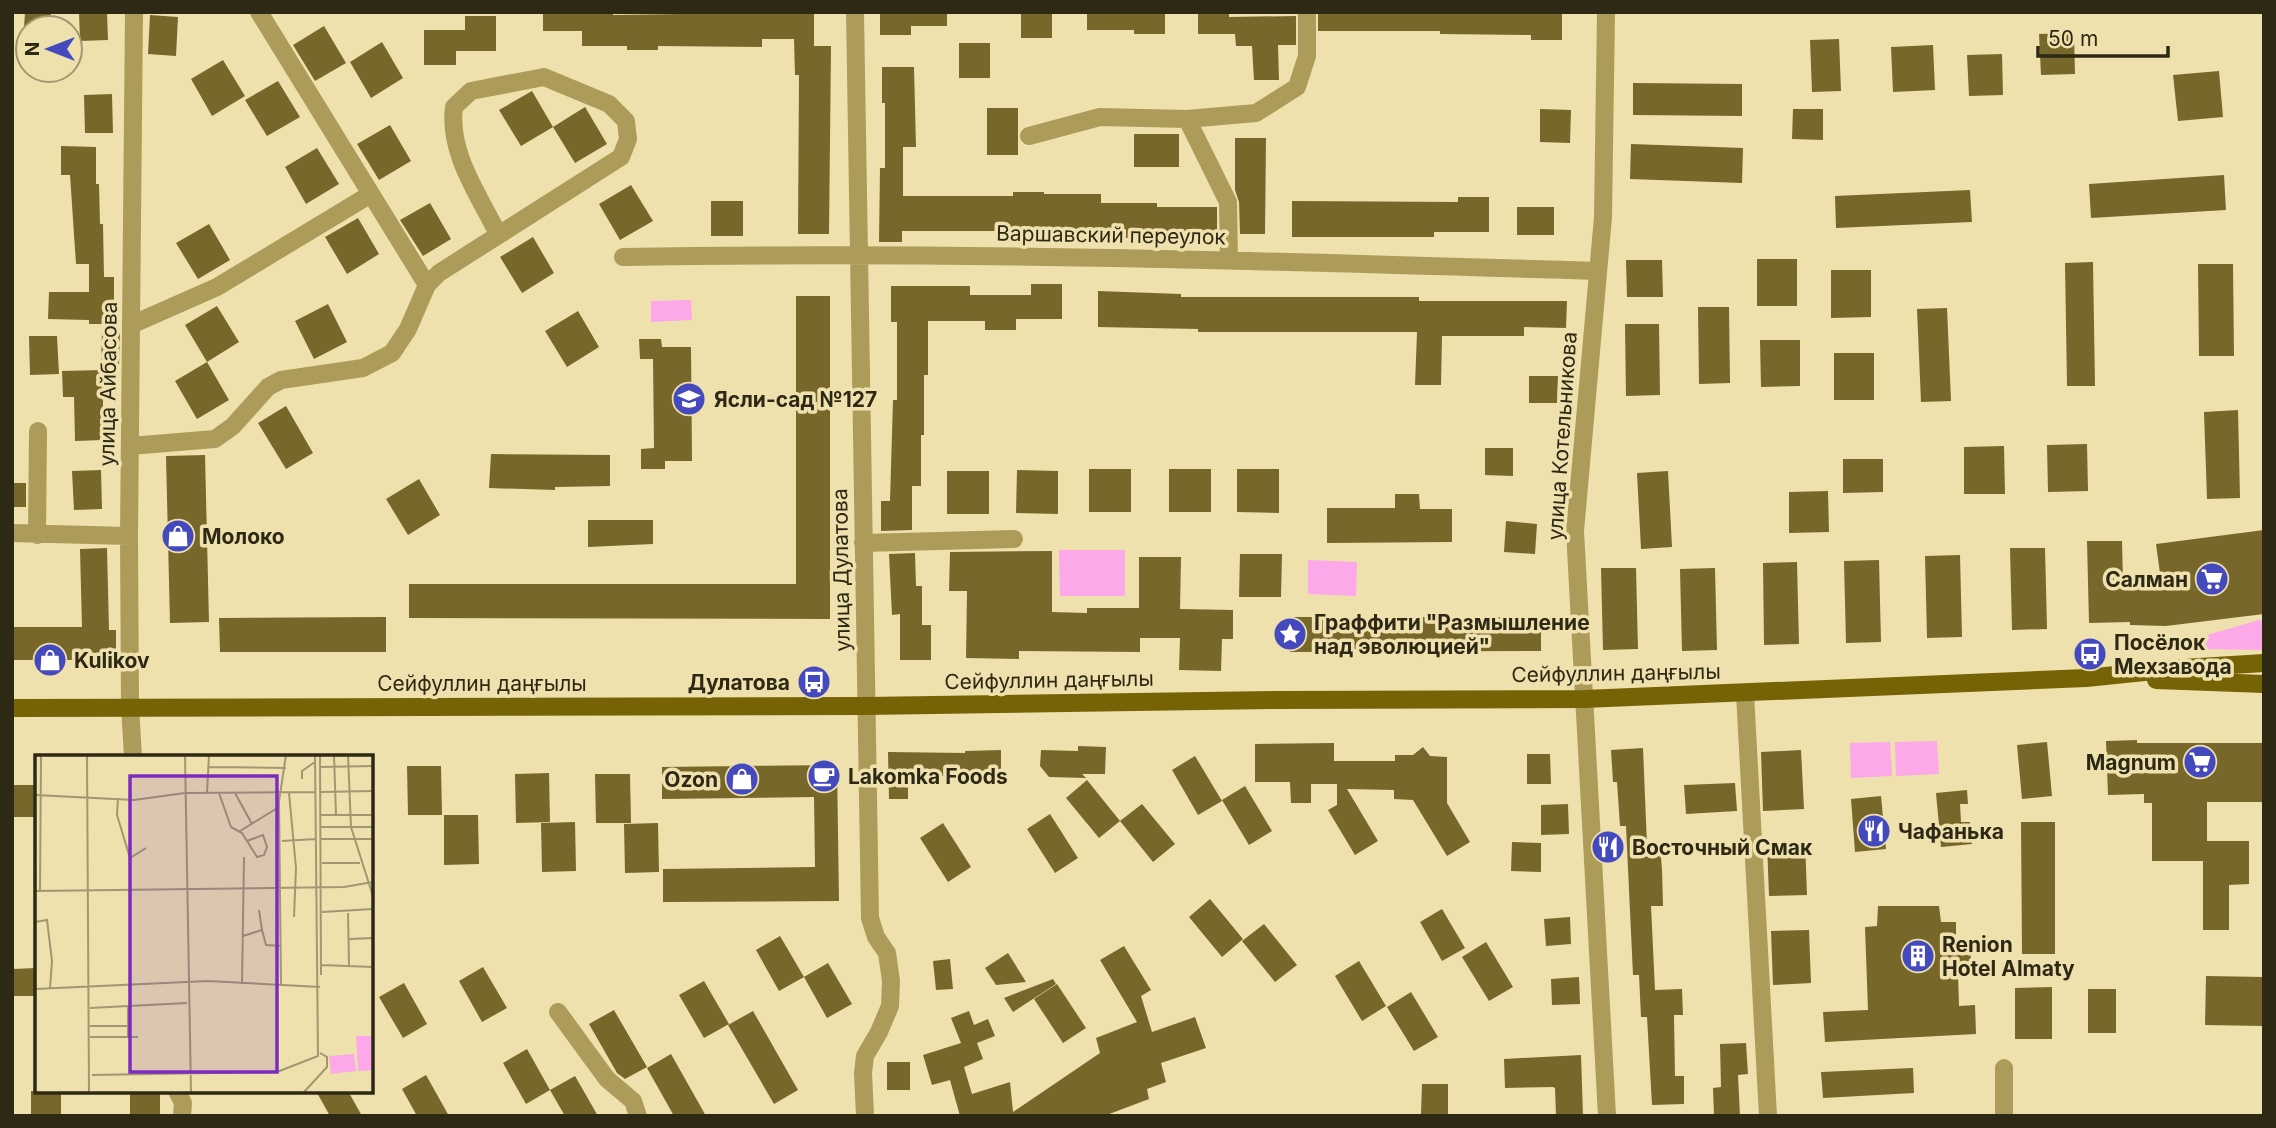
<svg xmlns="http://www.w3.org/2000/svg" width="2276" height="1128" font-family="Inter,sans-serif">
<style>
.green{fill:#fca8e9}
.building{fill:#77672a}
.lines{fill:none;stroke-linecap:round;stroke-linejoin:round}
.minor{stroke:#ad9c59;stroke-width:18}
.major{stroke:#766306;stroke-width:18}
.labels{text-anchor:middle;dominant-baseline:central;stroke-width:7;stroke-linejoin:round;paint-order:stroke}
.street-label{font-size:21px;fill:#2e2915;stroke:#eee1ae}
.poi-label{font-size:21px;font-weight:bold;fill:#2e2915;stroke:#eee1ae;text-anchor:start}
.inset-road{fill:none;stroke:#a19771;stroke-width:2}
.view{fill:#7b2cbf;fill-opacity:0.15;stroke:#7b2cbf;stroke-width:3.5}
.inset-edge{fill:none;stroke:#2e2915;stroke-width:3.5}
</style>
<rect width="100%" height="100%" fill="#eee1ae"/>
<!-- green -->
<path class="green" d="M691,300L692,320L651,322V301Z
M1059,550H1125V596H1060Z
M1308,560L1357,562L1356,596L1308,594Z
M2259,620L2264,621V650L2197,649L2193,639Z
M1937,741L1939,774L1896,776L1895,742Z
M1890,742L1892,776L1851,778L1850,743Z"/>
<!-- building -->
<path class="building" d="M25,12H51L50,28H24Z
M79,12H107L108,40L80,41Z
M543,12H613V15L814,12V46H831L829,234H798L799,75H795L794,39H762V47L658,46V50H627V46H582V31H543Z
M880,12H947V26H911V35H880Z
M1021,12H1052V38H1021Z
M1087,12H1165V34H1134V30H1087Z
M1198,12H1229V17L1296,16V45H1278L1279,80H1254L1252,46H1236L1235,34H1198Z
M1318,12H1562V40H1531V35L1440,34V31H1318Z
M150,15L178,17L176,56L148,54Z
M465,16H496V51H456V65H424V30H465Z
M324,26L346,63L315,81L293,45Z
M2074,33L2075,74L2041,75L2039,34Z
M1839,39L1841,91L1812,92L1810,40Z
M382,42L403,78L371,98L350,62Z
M959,43H990V78H959Z
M1933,45L1935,90L1893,92L1891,47Z
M2002,54L2003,95L1969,96L1967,55Z
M223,60L245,96L212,116L191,79Z
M882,67H914L916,147H903V196H1013V192H1044V194H1101V203H1157V207H1217V234H1212V242H1181V238H1126V230L997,227V231H902V242H879L880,168H885V103H882Z
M2219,71L2223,117L2178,121L2173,75Z
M278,81L300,117L267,136L245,100Z
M1633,83L1742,84V116L1633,115Z
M532,91L553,127L521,146L499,110Z
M112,94L113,133H85L84,95Z
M585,107L607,144L575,163L553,127Z
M987,108H1018V155H987Z
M1540,109L1571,110L1570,143L1540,142Z
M1793,109H1823V140L1792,139Z
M390,125L411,161L379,180L357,144Z
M1134,134H1179V167H1134Z
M1235,138H1266L1265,234H1240L1239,202L1235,190Z
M1631,144L1743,148L1742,183L1630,179Z
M61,146L96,147V184H99L100,224H103L104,277H114V324H89V320L48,319L49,292H89V264H76L70,175H61Z
M317,148L339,184L306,204L285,167Z
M2224,175L2226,210L2091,218L2089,184Z
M631,185L653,221L620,240L599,204Z
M1970,190L1972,222L1836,228L1835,196Z
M1458,197H1489V232H1434V237H1292V201L1458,202Z
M711,201H743V236H711Z
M430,203L451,239L423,256L400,220Z
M1517,207H1554V235H1517Z
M358,218L379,254L347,274L325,237Z
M209,224L230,260L198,279L176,243Z
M533,237L554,273L522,293L500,257Z
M1757,259H1797V306H1757Z
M1626,260H1662L1663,297H1627Z
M2093,262L2095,386H2067L2065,263Z
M2198,264H2233L2234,356H2199Z
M1831,270H1871V317L1831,318Z
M1031,284H1062V319H1016V330H985V321H928V375H924V435H921V486H912V530L881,531V501H890L893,400H897V322H891V286H970V295H1031Z
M1098,291L1181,294V297H1419V301H1567L1566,328L1524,327V336H1442L1441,385H1415L1417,332H1198V329L1098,327Z
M796,296H830V619L409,618V584H796Z
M328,304L347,342L314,359L295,321Z
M217,306L239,342L207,362L185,325Z
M1698,307H1729L1730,383L1699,384Z
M1947,308L1951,401L1921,402L1917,309Z
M578,311L599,347L567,367L545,331Z
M1625,324H1659L1660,395L1626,396Z
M102,330L120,331L119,365H101Z
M29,336H57L59,374L30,375Z
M639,339H661L662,347H691L692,461H665V469H641V449L654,448L653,359H640Z
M1760,340H1800V386L1761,387Z
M1834,353H1874V400H1834Z
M207,362L229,400L197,419L175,381Z
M103,370V440L75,441L74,397H63L62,371Z
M1529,376H1558L1557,403H1529Z
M286,406L313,453L286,469L258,423Z
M2238,410L2240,498L2207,499L2204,412Z
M2087,444L2088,491L2048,492L2047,445Z
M2004,446L2005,494H1964V447Z
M1485,448H1513V476L1485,475Z
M491,454L610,455V486L555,487V490L489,488Z
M205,455L209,622L170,623L166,456Z
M1843,459H1883V492L1843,493Z
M1089,469H1131V512H1089Z
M1169,469H1211V512H1169Z
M1237,469H1279V513L1237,512Z
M101,470L102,509L74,510L72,471Z
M1017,470L1058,471V514L1016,513Z
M947,471H989V514H947Z
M1668,471L1672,547L1641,549L1637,473Z
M419,479L440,515L408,535L386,499Z
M12,483H26V507H12Z
M1828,491L1829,532L1789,533V492Z
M1395,494H1419L1420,509H1452V542L1327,543V508H1395Z
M588,520H653V544L588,547Z
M1506,521L1537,524L1535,554L1504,552Z
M2264,530V614L2166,626L2130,625V622L2089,623L2087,541H2122L2123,581H2161L2156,544Z
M107,548L109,630H116V665H82V660H12V627H82L80,549Z
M2010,548H2045L2047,629L2012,630Z
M1052,551V612L1087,613V608H1139V557H1181L1180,609L1233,610V639H1222L1221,671L1179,670L1180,638H1140V652L1019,651V659L966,658L967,591H949L950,552Z
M915,553L916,586H922V625H931V660H900V614L892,615L889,554Z
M1240,554H1282L1281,597H1239Z
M1960,555L1962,637L1927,638L1925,556Z
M1879,560L1881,642L1846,643L1844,561Z
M1797,562L1799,644L1764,645L1763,563Z
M1601,568H1636L1638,649L1603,650Z
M1715,568L1717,650L1682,651L1680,569Z
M386,617V652H220L219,618Z
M1290,617H1541V651L1290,652Z
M2137,740V743H2264V802H2207V841H2249V884L2229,885V930H2203V861H2152V803H2144V794L2108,795L2106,741Z
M2047,742L2052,796L2022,799L2017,745Z
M1334,743V761H1395V755H1413L1423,747L1430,756L1447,757V803L1470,842L1447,856L1413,800L1394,799V790L1347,789L1378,841L1355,855L1328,810L1337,805V784H1311V803H1291L1290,782H1255V744Z
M1078,746L1106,747L1105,774H1082L1086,778L1049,777L1040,766L1041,750L1078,751Z
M1643,748L1647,845L1660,844L1662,870L1663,906H1651L1655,990L1682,989L1683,1015H1674L1675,1076H1684V1104L1652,1105L1647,1017H1641L1639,975H1633L1626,826H1620L1617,782H1613L1611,750Z
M1001,750V775L908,777V799H889L888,752L965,753V751Z
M1801,750L1804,809L1763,811L1761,752Z
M1527,754H1550L1551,784H1527Z
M1195,756L1222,801L1198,815L1172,770Z
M837,765L839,901L663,902V869L815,867L814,797L662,799V767Z
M407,766H441L442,815H408Z
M549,773L550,822L516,823L515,774Z
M595,774H630L631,823H596Z
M1087,780L1120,821L1099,838L1066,798Z
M1735,783L1737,811L1686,814L1684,785Z
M12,785H37V817H12Z
M1245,786L1272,831L1249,845L1222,800Z
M1967,790L1968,804H1960L1961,822H1970L1972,844L1941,847L1936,793Z
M1881,796L1886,849L1855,852L1851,799Z
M1142,804L1175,844L1153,862L1120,821Z
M1568,804L1569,834L1541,835V805Z
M1050,814L1078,858L1055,873L1027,829Z
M444,815H478L479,864L444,865Z
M575,822L576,871L542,872L541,823Z
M2021,822H2055V954H2022Z
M658,823L659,872L625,873L624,824Z
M943,823L971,867L948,882L920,838Z
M1805,841L1807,895L1769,896L1767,842Z
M1512,842L1541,843V872L1511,871Z
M1210,899L1243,939L1222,957L1189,917Z
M1878,906H1939L1941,922H1956V940L1968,939L1973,971L1958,974L1959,1006L1975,1005L1976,1034L1825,1042L1823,1012L1868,1010L1865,927L1877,926Z
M1442,909L1465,948L1442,961L1420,922Z
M1570,917L1571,944L1546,946L1544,919Z
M1264,924L1297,965L1275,982L1242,941Z
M1809,930L1811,983L1773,985L1771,931Z
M780,936L804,977L779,991L756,950Z
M1486,942L1513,987L1489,1001L1462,957Z
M1124,946L1151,990L1141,996L1152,1032L1195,1017L1206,1048L1161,1063L1166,1082L1147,1089L1149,1099L1104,1116H960L950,1080L932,1085L923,1055L961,1043L951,1018L969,1011L974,1025L988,1019L995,1036L977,1043L983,1059L964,1067L972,1094L1010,1082L1013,1112L1100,1053L1096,1038L1137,1022L1100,960Z
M1008,953L1026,982L996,985L985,968Z
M950,959L953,989L936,990L933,961Z
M1359,961L1386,1006L1362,1021L1335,976Z
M828,963L852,1004L827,1018L804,977Z
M483,967L507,1008L482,1022L459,981Z
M37,968V996H12V969Z
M2206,976L2264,977V1026L2205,1025Z
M1579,977L1580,1004L1552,1005L1551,979Z
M1053,979L1056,984L1013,1012L1004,998Z
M704,981L729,1024L704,1038L679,995Z
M404,983L427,1024L403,1038L379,997Z
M1057,984L1086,1028L1063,1043L1034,999Z
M2052,987V1039H2015V988Z
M2088,989H2116V1033H2088Z
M1411,992L1438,1037L1414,1051L1387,1007Z
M614,1010L647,1067L625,1079L617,1073L589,1024Z
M753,1011L798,1090L774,1104L728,1025Z
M1746,1043L1748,1074L1738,1075L1740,1116H1714L1713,1088L1721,1087L1720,1044Z
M527,1049L550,1090L526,1104L503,1063Z
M671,1054L706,1116H674L647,1068Z
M1581,1055L1583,1116H1556L1555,1088L1553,1087L1505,1088L1504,1059Z
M887,1062H910V1090H887Z
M1913,1068L1914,1093L1823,1098L1821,1072Z
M426,1075L449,1116H417L402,1089Z
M575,1076L598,1116H565L550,1090Z
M1422,1084H1448V1115L1421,1114Z
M31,1091H61V1116H31Z
M316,1091H348L362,1116H330Z
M130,1092L160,1093V1116H130Z"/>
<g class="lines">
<!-- minor -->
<path class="minor" d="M259,12L427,285
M855,12L870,918L876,937L887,953L891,981L890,1006L879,1032L865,1056L863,1073L865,1116
M1606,12L1603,217L1575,531L1607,1116
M1187,119L1256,113L1297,87L1307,56V12
M1029,136L1100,117L1187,119L1228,202L1229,259
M623,257C948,251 1273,261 1598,271
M131,325L217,287L371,194
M130,446L215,439L233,426L268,387L281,380L363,368L392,353L408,329L427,285L439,273L621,157L628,139L626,121L609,104L544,77L471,91L454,107C448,152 478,194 498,234
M12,533L129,536
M37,535L38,431
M863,543L1014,539
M1745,694L1768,1116
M133,757L130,706L129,536L134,12
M558,1012L607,1079L633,1101L638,1116
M2004,1068V1116
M177,1091L183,1103L182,1116"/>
<!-- major -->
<path class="major" d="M2156,680L2264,684
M12,708L865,706L1276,700L1584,699L2086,678L2183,668L2264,663"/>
</g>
<!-- icons -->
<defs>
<symbol id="school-disc" viewBox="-11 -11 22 22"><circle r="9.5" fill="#4549be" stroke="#eee1ae"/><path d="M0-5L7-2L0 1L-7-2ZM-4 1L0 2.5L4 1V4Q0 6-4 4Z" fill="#fff"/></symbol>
<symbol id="shop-disc" viewBox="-11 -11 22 22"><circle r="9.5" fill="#4549be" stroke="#eee1ae"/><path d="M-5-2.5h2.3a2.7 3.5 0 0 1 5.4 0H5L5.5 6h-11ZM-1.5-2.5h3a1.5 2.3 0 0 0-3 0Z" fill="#fff"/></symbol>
<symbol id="supermarket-disc" viewBox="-11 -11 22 22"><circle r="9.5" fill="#4549be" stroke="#eee1ae"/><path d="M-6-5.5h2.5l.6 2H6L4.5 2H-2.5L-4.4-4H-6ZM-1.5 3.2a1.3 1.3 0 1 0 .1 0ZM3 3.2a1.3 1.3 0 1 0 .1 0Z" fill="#fff"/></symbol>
<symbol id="sight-disc" viewBox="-11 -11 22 22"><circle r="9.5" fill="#4549be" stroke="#eee1ae"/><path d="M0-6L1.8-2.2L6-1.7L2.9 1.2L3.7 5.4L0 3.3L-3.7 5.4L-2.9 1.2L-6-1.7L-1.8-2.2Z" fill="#fff"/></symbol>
<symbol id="bus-disc" viewBox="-11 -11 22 22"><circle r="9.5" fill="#4549be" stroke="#eee1ae"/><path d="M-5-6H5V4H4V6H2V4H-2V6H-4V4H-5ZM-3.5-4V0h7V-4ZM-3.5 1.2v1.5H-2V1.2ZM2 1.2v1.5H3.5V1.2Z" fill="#fff"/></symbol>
<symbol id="cafe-disc" viewBox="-11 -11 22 22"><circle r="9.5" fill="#4549be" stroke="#eee1ae"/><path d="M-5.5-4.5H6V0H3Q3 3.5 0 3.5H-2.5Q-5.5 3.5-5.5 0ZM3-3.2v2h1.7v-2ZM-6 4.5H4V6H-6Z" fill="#fff"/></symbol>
<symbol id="restaurant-disc" viewBox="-11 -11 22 22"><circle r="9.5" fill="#4549be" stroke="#eee1ae"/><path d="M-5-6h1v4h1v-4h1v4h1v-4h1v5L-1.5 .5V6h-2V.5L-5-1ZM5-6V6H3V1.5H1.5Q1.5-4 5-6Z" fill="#fff"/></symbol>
<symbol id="building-disc" viewBox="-11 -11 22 22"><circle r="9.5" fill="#4549be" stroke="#eee1ae"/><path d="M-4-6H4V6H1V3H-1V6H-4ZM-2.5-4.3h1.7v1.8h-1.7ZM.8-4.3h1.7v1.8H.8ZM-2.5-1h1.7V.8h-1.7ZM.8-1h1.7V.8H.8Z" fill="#fff"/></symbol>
</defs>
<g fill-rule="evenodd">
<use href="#school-disc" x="670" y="380" width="38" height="38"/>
<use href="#shop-disc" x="159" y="517" width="38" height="38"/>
<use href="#supermarket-disc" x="2193" y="560" width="38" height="38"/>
<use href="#sight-disc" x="1271" y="615" width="38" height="38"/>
<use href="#bus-disc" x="2071" y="635" width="38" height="38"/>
<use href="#shop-disc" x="31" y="641" width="38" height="38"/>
<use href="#bus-disc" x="795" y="663" width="38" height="38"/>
<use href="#supermarket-disc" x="2181" y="743" width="38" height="38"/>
<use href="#cafe-disc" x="805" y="757" width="38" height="38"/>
<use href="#shop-disc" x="723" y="760" width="38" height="38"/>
<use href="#restaurant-disc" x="1855" y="812" width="38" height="38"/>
<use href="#restaurant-disc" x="1589" y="828" width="38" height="38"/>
<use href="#building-disc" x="1899" y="937" width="38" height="38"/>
</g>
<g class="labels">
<!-- street labels -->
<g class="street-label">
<text transform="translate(1111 235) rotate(1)">Варшавский переулок</text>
<text transform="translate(108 384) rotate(-89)">улица Айбасова</text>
<text transform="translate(1562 436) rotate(-86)">улица Котельникова</text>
<text transform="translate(841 570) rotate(-91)">улица Дулатова</text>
<text transform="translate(1616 673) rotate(-1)">Сейфуллин даңғылы</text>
<text transform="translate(1049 680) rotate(-1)">Сейфуллин даңғылы</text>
<text x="482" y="683">Сейфуллин даңғылы</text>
</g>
<!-- poi labels -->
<g class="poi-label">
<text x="714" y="399">Ясли-сад №127</text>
<text x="202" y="536">Молоко</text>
<text x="2188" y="579" text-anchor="end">Салман</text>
<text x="1314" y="622">Граффити "Размышление<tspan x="1314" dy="24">над эволюцией"</tspan></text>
<text x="2114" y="642">Посёлок<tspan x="2114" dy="24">Мехзавода</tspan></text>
<text x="74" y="660">Kulikov</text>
<text x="790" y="682" text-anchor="end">Дулатова</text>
<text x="2176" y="762" text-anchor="end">Magnum</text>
<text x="848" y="776">Lakomka Foods</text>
<text x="718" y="779" text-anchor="end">Ozon</text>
<text x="1898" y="831">Чафанька</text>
<text x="1632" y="847">Восточный Смак</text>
<text x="1942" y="944">Renion<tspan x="1942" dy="24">Hotel Almaty</tspan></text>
</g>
</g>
<!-- overview -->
<g transform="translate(35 755)">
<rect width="338" height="338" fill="#eee1ae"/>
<path d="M321,281H338V315L323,316ZM319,299L321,316L296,319L294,301Z" fill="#fca8e9"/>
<path class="inset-road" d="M52,0L54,337M150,0L156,337M285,0L286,220M299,0L301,60M313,0L316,72L338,141M174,12L251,13M285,12L338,11M267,24V16L280,7M286,37L338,36M172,38L174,0M184,38L196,72L207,78L222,102L229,100L232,92L228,80L212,86M200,38L217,69M254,38L261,113L259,162M0,40L99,45L150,38L281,37M83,43L82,60L95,103L111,93M286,60H338M286,72H338M205,76L244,52M286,84H338M247,86L281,84M287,108H325M0,136L309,132L338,127M5,136L6,0M287,157L338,154M313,158L314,210M0,167L12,165L17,206L15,233M227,175L231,190L246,191M208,181L227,175L224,155M314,184L338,183M286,210L338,212M207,229L209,102M246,230L244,46L251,0M0,234L173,226L285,232M55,253L152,248M55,271H93M55,282H103M93,282V251M57,320L242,317L283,301L280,0M269,337L292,312V302L285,298"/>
<path class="view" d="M95,21H242V317H95Z"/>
<rect width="338" height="338" class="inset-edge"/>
</g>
<!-- border -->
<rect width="2276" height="1128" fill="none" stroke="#2e2915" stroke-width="28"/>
<!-- north arrow -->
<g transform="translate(49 49) rotate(270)"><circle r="33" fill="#eee1ae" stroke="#a19771" stroke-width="2"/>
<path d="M0-5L12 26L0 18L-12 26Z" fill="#4549be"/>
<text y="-10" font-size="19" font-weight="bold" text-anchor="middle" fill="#2e2915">N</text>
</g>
<!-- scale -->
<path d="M2038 46v10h130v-10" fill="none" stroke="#2e2915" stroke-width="3.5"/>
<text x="2048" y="46" font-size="21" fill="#2e2915" stroke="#eee1ae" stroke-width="5" paint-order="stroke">50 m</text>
</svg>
